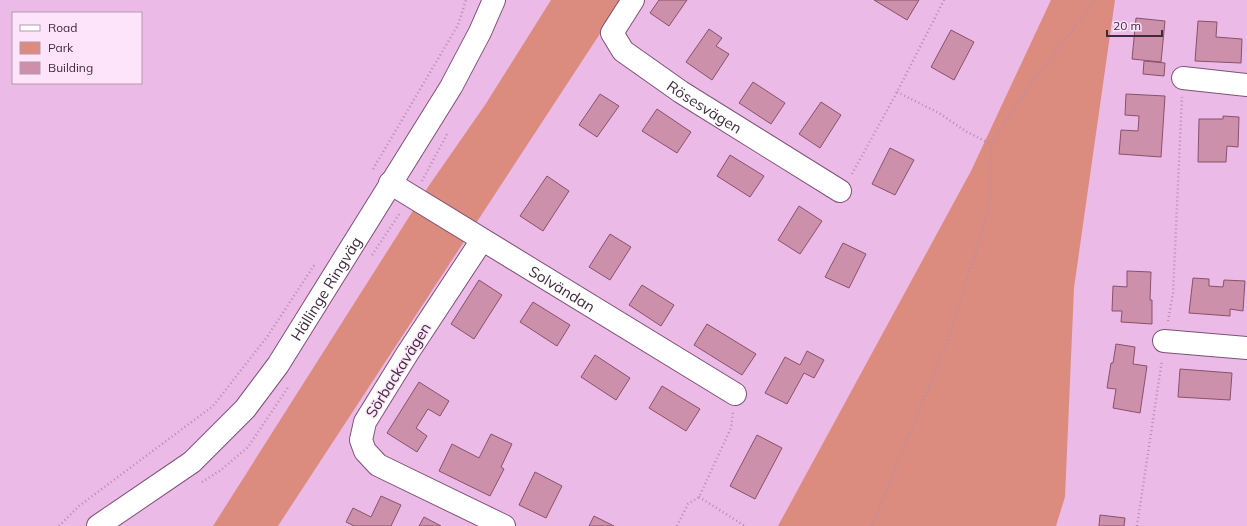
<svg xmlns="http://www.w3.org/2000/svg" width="1247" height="526" font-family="Mulish,sans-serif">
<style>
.green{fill:#db8c7e}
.building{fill:#cc90ab;stroke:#88516b}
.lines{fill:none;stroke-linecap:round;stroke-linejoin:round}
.minor-casing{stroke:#7d5178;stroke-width:24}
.path{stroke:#b58db0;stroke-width:2.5;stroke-dasharray:1 3;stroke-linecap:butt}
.minor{stroke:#fff;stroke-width:22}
.labels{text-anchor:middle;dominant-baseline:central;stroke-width:3;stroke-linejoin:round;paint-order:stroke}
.street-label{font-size:15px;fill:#3f2b3c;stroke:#fee4fa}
</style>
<rect width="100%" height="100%" fill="#ecbae6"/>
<!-- green -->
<path class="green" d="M551,0H622L278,526H213L428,187L485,105Z
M1051,0H1115L1074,288L1065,497L1056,526H778L971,171Z"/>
<!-- building -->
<path class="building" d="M659,0H687L669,26L650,13Z
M874,0H919L907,20Z
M1136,18L1165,21L1161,62L1132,59Z
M1198,21L1217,22L1216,37L1242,39L1241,63L1195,61Z
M709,29L722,38L716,46L729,54L712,80L686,62Z
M951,30L974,42L954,80L931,67Z
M1144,61L1165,63L1164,76L1143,74Z
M753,82L785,103L771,124L739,103Z
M600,94L619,106L597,137L579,125Z
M1126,94L1165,96L1161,157L1119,154L1121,130L1138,131L1139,116L1125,115Z
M821,102L841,115L820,148L799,134Z
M657,109L691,132L677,153L642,131Z
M1223,116L1239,117L1238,147L1227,146L1226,162H1198L1199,119H1223Z
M890,148L914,160L895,195L872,184Z
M730,155L764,176L750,197L717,176Z
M547,176L569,191L543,231L520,216Z
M799,206L822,221L800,254L778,240Z
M610,234L631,247L610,280L589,267Z
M843,243L866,254L849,288L825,277Z
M1127,271L1151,272L1150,300H1152V324L1121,322L1122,311H1112L1113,286L1127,287Z
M1193,278L1209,279V286L1223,287L1224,280L1245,281L1243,311L1230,309V316L1189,313Z
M479,280L502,295L474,339L451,324Z
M642,285L674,305L661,326L629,305Z
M533,302L570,325L557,346L520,322Z
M707,324L756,354L742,375L694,345Z
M1116,344L1135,347L1133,364L1147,366L1140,413L1113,408L1116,389L1107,388L1111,363H1113Z
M807,351L824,360L814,378L804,373L787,404L765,393L785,357L800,365Z
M595,355L630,378L616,400L581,377Z
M1180,369L1232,373L1230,400L1178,397Z
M419,382L449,401L440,416L428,409L416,428L427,436L417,452L387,433Z
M662,386L700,409L686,431L649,408Z
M491,434L512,444L501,467L504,469L490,496L439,471L452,444L479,458Z
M757,435L782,448L755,499L730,486Z
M535,472L562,486L546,518L519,505Z
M381,496L401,505L391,526H354L346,522L353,508L371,517Z
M1100,515L1125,518L1124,526H1099Z
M594,516L614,526H589Z
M424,517L441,526H419Z"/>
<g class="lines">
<defs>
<g id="minor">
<path id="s1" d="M633,0L612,33L623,51L681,92L840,191"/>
<path d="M1183,78L1247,85"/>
<path id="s2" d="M390,183L735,394"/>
<path d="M482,240L407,354L365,422L361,440L365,451L378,465L504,526"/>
<path d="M1164,341L1247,348"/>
<path id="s3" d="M98,526L192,462L245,409L278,365L451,87L480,32L494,0"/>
</g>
</defs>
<!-- minor casing -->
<use href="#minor" class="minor-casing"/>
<!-- path -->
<path class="path" d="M897,92L939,113L967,132L991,144
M373,169L458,25L466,0
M852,174L897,92L944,0
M422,181L447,134
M372,255L400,213
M1168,321L1173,293L1182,97
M202,482L221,470L248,447L289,386
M699,497L745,526
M59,526L79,506L213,406L267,337L315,264
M677,526L688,504L699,497L731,428L733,412
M872,526L945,347L982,233L990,199L991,144L1027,89L1082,18L1094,0
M1137,526L1162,360"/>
<!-- minor -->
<use href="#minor" class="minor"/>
</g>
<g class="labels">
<!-- street labels -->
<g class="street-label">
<text stroke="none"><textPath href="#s1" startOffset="159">Rösesvägen</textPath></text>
<text stroke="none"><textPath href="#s3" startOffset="334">Hällinge Ringväg</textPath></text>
<text stroke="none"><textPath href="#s2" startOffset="202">Solvändan</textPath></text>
<text transform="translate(398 370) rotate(-58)">Sörbackavägen</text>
</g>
</g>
<!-- legend -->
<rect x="12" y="12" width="130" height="72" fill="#fee4fa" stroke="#b29aae"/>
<rect x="20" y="25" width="20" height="6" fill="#ffffff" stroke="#b29aae"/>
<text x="48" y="32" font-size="12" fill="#3f2b3c">Road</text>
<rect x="20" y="42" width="20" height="12" fill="#db8c7e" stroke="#b29aae"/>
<text x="48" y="52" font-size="12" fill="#3f2b3c">Park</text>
<rect x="20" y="62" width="20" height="12" fill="#cc90ab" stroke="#b29aae"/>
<text x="48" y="72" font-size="12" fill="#3f2b3c">Building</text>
<!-- scale -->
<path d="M1107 30v6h55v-6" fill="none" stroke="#3f2b3c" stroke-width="2"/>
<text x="1113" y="30" font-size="12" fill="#3f2b3c" stroke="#fee4fa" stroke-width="3" paint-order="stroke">20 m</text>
</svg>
